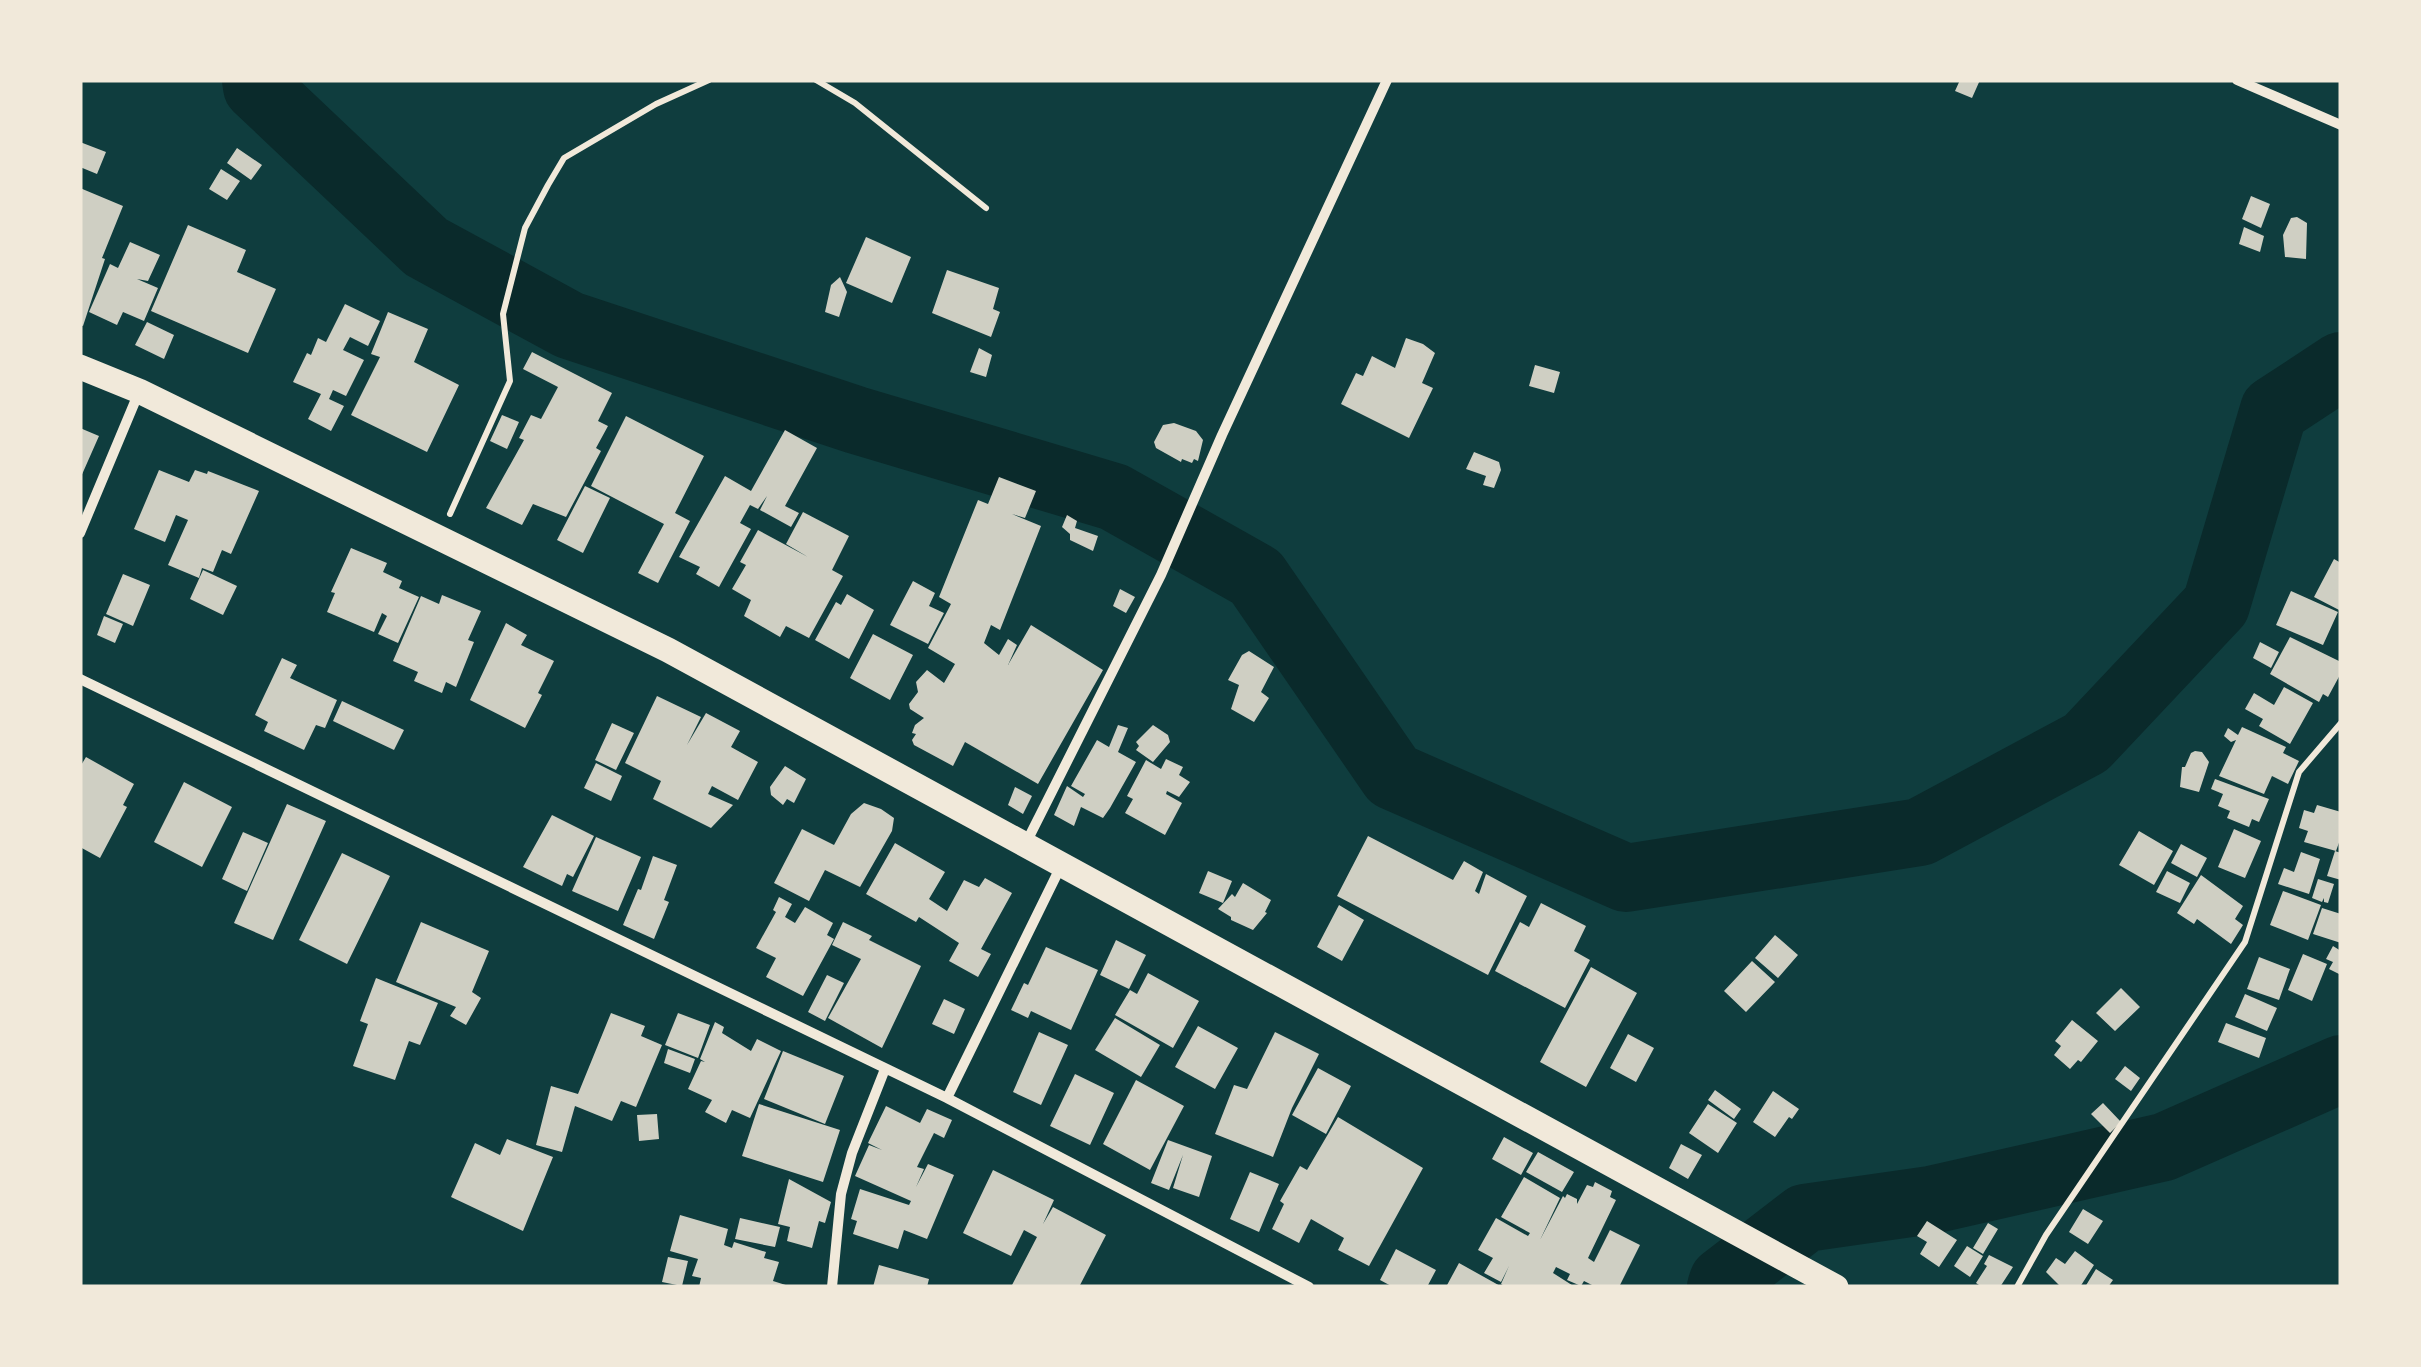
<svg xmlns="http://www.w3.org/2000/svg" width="2421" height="1367" font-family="Lato,sans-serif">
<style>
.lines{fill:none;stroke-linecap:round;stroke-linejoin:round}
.river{stroke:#0a2a2b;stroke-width:68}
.building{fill:#cfcfc3}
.path{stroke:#f1e9da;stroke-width:6}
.minor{stroke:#f1e9da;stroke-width:10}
.primary{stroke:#f1e9da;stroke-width:25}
</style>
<rect width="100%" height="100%" fill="#0f3d3e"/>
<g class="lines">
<!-- river -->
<path class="river" d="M256,80L257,87L426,247L569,325L856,420L1114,497L1256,577L1393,776L1626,878L1920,832L2086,743L2216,605L2274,410L2341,366
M1721,1287L1723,1281L1805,1218L1931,1200L2164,1147L2341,1069"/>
</g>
<!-- building -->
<path class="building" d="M1960,80H1980L1972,98L1955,91Z
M80,142L106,152L97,174L80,167Z
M237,148L262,165L251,180L227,163Z
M221,169L240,181L227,200L209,189Z
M80,188L123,206L102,258L105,259L83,326L80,325Z
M2251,196L2270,204L2261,228L2242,219Z
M2297,217L2307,223L2306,259L2285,257L2283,235L2291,218Z
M188,225L246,250L237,272L276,289L248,353L151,311Z
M2244,227L2264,236L2260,252L2239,244Z
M866,237L911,257L892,303L846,283Z
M130,242L160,255L148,281L137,279L158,288L144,321L123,312L117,325L89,312L110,264L118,268Z
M947,270L999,288L993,309L1000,312L991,337L932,313Z
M840,277L847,292L839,317L825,312L831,285Z
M345,304L380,321L368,346L350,337L343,350L364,360L346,396L333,390L329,399L344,406L331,431L308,419L321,394L293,382L307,353L311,355L318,338L326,342Z
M388,312L428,329L414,362L459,385L427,452L351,415L380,357L371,354Z
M147,322L174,335L164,359L135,345Z
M1406,338L1423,344L1435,353L1422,383L1433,388L1409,438L1341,404L1356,373L1363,376L1372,356L1395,368Z
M979,348L992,355L986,377L970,372Z
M532,352L612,393L598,421L608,426L596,448L601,451L566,517L533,504L522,525L486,508L524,440L519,438L531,415L541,419L558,387L523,369Z
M1535,365L1560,372L1554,393L1529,386Z
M502,415L519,422L507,449L490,441Z
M626,416L704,456L675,513L690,521L658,583L638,573L664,524L591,486Z
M1174,423L1196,431L1203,440L1198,461L1194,459L1192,463L1182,459L1181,462L1156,448L1154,442L1163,425Z
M80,428L99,436L80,479Z
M785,430L817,448L785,506L799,513L791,527L760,510L767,496L758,509L750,505L740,523L751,529L719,587L696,574L700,567L679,557L725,476L751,491Z
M1474,452L1499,462L1501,470L1494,488L1483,485L1486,476L1466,469Z
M159,470L189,482L195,470L207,474L208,471L259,491L231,554L222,550L213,572L202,568L199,578L168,565L188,520L176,515L165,542L134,529Z
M999,477L1036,491L1025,518L1012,514L1041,526L1000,630L991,625L984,643L999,655L1008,639L1017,645L1008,665L1031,625L1103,670L1038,784L965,742L953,766L914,745L912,740L916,734L912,733L915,725L924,718L910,709L909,704L918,692L916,682L927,670L944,683L955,664L928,648L951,604L939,597L978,500L988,504Z
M585,486L610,498L583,553L557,540Z
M803,512L849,536L832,570L843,576L809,638L786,626L780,637L744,616L751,600L732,589L746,565L740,562L758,530L808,557L786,544Z
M1067,515L1077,521L1075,528L1098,536L1093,551L1070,540V534L1062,527Z
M351,548L387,563L383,572L402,581L399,588L419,597L398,643L378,634L387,616L382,613L374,632L327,612L335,593L331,592Z
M2334,559L2341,563V611L2314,597Z
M203,570L237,586L223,615L190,599Z
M123,574L150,585L133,626L106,614Z
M913,581L935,593L929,606L944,613L928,644L890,625Z
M1120,589L1135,597L1126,613L1113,606Z
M2291,591L2338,612L2323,645L2276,625Z
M847,594L874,610L849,659L815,640L836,602L841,605Z
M442,595L481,611L468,640L474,642L456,687L446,682L442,693L414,681L418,672L393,661L421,596L439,604Z
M104,616L123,624L115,643L97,635Z
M506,623L527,635L521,645L554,661L538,693L542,695L525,728L470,700Z
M873,634L913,655L890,700L850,678Z
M2290,637L2341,662V673L2328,697L2323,694L2319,702L2270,674Z
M2260,642L2279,652L2271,668L2253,658Z
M1249,651L1274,667L1261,692L1269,698L1254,722L1231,709L1239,685L1228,680L1242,655Z
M282,658L297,665L290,678L337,700L325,728L316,725L304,750L264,731L268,722L255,715Z
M2284,687L2313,703L2290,744L2259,726L2263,719L2245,709L2254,693L2274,705Z
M657,696L701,717L687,745L706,713L740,731L731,747L758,762L738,800L712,786L708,794L733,805L711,828L653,799L661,781L625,763Z
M342,701L404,730L394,750L333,721Z
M612,723L634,733L616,770L595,760Z
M1118,725L1128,728L1118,752L1136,762L1110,808L1103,818L1081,807L1074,826L1054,815L1067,786L1083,797L1085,794L1071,786L1097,740L1109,747Z
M1153,725L1168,735L1170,742L1153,762L1136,750L1139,746L1136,742Z
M2242,727L2286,747L2283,753L2299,761L2288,784L2272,776L2264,794L2219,776L2236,740L2231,742L2224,736L2228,728L2238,735Z
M2195,751L2202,752L2209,762L2199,792L2180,787L2182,767H2185L2191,753Z
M86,757L134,784L123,805L127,807L100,858L80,847V767Z
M1166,759L1183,767L1179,775L1190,782L1179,797L1167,791L1166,794L1182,803L1165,835L1125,813L1133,799L1127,796L1146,760L1161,769Z
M596,763L622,776L611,801L584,788Z
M785,766L806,779L794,803L787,799L783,805L771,795L770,787Z
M2215,779L2269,799L2259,822L2252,819L2249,827L2227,818L2230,811L2218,806L2223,794L2211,789Z
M184,782L232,807L202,867L154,842Z
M1015,787L1032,796L1023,814L1008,805Z
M864,803L881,809L894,818L892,831L860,887L825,870L809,901L774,883L802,829L834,845L851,814Z
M287,804L326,821L273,940L234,923Z
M2317,805L2341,812V837L2336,851L2304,842L2308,831L2299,828L2304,810L2314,813Z
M552,815L594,836L573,877L567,874L562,886L523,867Z
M2234,829L2261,841L2245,878L2218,867Z
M2139,831L2173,851L2154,885L2119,865Z
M243,832L268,843L247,891L222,879Z
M1368,836L1453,880L1464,861L1483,872L1475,891L1479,894L1486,874L1527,896L1488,975L1337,896Z
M596,837L641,857L618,911L572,891Z
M895,843L945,872L929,899L947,911L964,880L979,887L985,878L1012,893L981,949L991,954L978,977L949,961L959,943L919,917L916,922L866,894Z
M2181,844L2207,858L2197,877L2171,863Z
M2335,851L2341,853V880L2327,876Z
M2301,852L2320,859L2309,894L2278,884L2284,868L2294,872Z
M342,853L390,876L347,964L299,940Z
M653,856L677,865L664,900L669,902L654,939L623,925L638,889L641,890Z
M1208,871L1232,881L1223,903L1199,893Z
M2167,871L2190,883L2180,903L2156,892Z
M2201,875L2243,906L2235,919L2243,925L2231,944L2197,919L2194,924L2177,913Z
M2318,879L2334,884L2328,903L2324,902V898L2322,902L2312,898Z
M1243,883L1271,900L1265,912L1267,913L1253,930L1231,920V917L1218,909L1232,894L1235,897Z
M2283,891L2321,905L2308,940L2270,925Z
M779,897L792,904L785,917L795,923L805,907L833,923L827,935L834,939L803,996L766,977L776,958L756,948L776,912L773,910Z
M1541,903L1586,926L1574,951L1590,960L1565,1008L1495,971L1520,922L1529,927Z
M1339,905L1364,920L1342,961L1317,947Z
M2322,908L2341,914V943L2313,934Z
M421,922L489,951L472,992L481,998L466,1025L450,1016L456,1007L396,982Z
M843,922L872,936L869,940L921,966L882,1048L828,1018L861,959L832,945Z
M1775,935L1798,955L1778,978L1755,958Z
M1116,940L1146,955L1129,989L1100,975Z
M2333,946L2341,951V975L2329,969L2333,962L2326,959Z
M1046,947L1098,970L1071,1030L1031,1011L1028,1018L1011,1010L1024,983L1028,985Z
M2303,954L2327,964L2312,1001L2288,990Z
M2259,957L2290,969L2279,1000L2247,989Z
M1752,961L1775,982L1746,1012L1724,991Z
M1591,967L1637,993L1586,1087L1540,1062Z
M1148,973L1199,1001L1173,1048L1115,1015L1130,990L1137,994Z
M827,975L844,983L825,1021L808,1012Z
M376,978L438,1003L420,1045L409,1041L395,1080L353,1066L368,1024L360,1021Z
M2121,988L2140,1007L2115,1031L2096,1013Z
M2245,994L2277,1008L2267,1031L2235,1017Z
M944,999L965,1009L954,1034L932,1024Z
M611,1013L645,1026L641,1036L662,1045L636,1107L621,1101L612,1121L575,1106L562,1152L536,1145L551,1086L578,1094Z
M678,1013L710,1025L698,1058L665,1045Z
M1115,1018L1160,1045L1141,1077L1095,1050Z
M2072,1020L2098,1041L2081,1062L2078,1060L2070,1069L2054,1055L2061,1046L2055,1041Z
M715,1022L724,1027L722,1033L751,1051L757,1039L781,1051L750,1118L732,1110L726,1123L705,1112L712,1100L688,1089L701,1061L705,1062L700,1059Z
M2226,1023L2266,1038L2259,1058L2218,1042Z
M1198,1026L1238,1048L1215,1089L1175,1067Z
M1039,1032L1068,1045L1041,1105L1013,1092Z
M1275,1032L1319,1054L1292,1108L1273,1157L1215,1134L1234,1085L1247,1089Z
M1628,1034L1654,1048L1636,1082L1610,1068Z
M668,1049L695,1059L690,1073L664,1063Z
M783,1051L844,1076L825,1124L764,1099Z
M2125,1066L2140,1078L2131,1091L2115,1079Z
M1318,1068L1351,1086L1326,1134L1292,1115Z
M1075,1074L1114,1093L1090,1145L1050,1126Z
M1136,1080L1184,1106L1150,1170L1103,1144Z
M1715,1090L1741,1109L1734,1119L1708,1100Z
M1773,1091L1799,1109L1792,1119L1789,1117L1775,1137L1753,1122Z
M2103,1103L2121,1122L2110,1133L2091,1114Z
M759,1104L840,1130L823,1182L742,1156Z
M1708,1104L1737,1123L1718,1153L1689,1133Z
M886,1106L920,1123L927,1109L952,1120L944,1138L934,1133L917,1167L924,1169L916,1187L928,1164L954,1175L927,1239L904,1230L898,1249L853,1234L857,1221L851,1219L860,1189L909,1205L911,1201L855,1176L869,1145L882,1150L868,1143Z
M657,1114L659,1139L639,1141L637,1115Z
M1338,1117L1423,1168L1369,1266L1338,1250L1344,1238L1311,1219L1299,1243L1272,1229L1284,1204L1280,1201L1300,1166L1307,1170Z
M1504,1137L1533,1153L1521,1175L1492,1159Z
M507,1139L553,1157L523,1231L451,1197L475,1143L500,1155Z
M1168,1140L1212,1156L1199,1197L1173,1188L1183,1155L1169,1190L1151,1183Z
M1681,1144L1702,1155L1688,1179L1669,1168Z
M1538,1152L1574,1172L1562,1192L1526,1172Z
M993,1170L1054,1200L1043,1224L1053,1207L1106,1235L1079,1287H1011L1037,1237L1024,1230L1011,1256L963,1233Z
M1250,1172L1279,1184L1259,1232L1230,1219Z
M1524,1177L1560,1198L1540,1240L1563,1196L1565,1198L1567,1194L1577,1199V1204L1587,1185L1593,1187L1595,1182L1612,1191L1610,1197L1616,1200L1588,1258L1594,1262L1610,1230L1640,1245L1619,1287H1596L1584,1281L1581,1286L1567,1280L1570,1274L1556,1267L1553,1273L1575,1287H1506L1501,1284L1509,1266L1501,1282L1484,1273L1493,1258L1478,1250L1496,1218L1528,1236L1530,1233L1501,1217Z
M789,1179L831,1202L825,1223L819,1221L812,1248L787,1241L790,1227L778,1224Z
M2083,1209L2103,1221L2088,1244L2069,1232Z
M680,1215L728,1229L724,1245L732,1248L734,1242L766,1252L764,1258L779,1262L773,1281L792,1287H699L701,1278L692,1276L698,1259L670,1251Z
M740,1218L780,1227L775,1247L735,1239Z
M1927,1221L1957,1240L1939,1267L1920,1254L1927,1242L1917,1236Z
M1988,1223L1998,1229L1983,1254L1973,1248Z
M1967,1246L1983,1256L1970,1277L1954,1266Z
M1396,1249L1436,1270L1427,1287H1393L1380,1280Z
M2075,1251L2094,1265L2080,1287H2061L2046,1272L2056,1258L2065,1264Z
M1989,1255L2013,1267L2000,1287H1982L1976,1283L1987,1266L1984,1264Z
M668,1257L688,1261L682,1286L662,1282Z
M1459,1263L1502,1287H1446Z
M879,1265L929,1279L927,1287H873Z
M2096,1269L2113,1280L2108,1287H2085Z"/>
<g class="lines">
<!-- path -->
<path class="path" d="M816,80L855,103L986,208
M450,514L510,381L503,314L525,228L548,185L564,158L656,104L709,80
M2017,1287L2046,1235L2245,942L2299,772L2341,723"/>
<!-- minor -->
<path class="minor" d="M2237,80L2341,125
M80,533L139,392
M80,679L947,1098L1309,1287
M1025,845L1161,575L1222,435L1387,80
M947,1098L1061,866
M832,1287L841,1194L852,1153L885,1069"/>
<!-- primary -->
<path class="primary" d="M80,367L139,391L668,650L1836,1287"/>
</g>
<!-- border -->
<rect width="2421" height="1367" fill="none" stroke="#f1e9da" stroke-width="165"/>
</svg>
